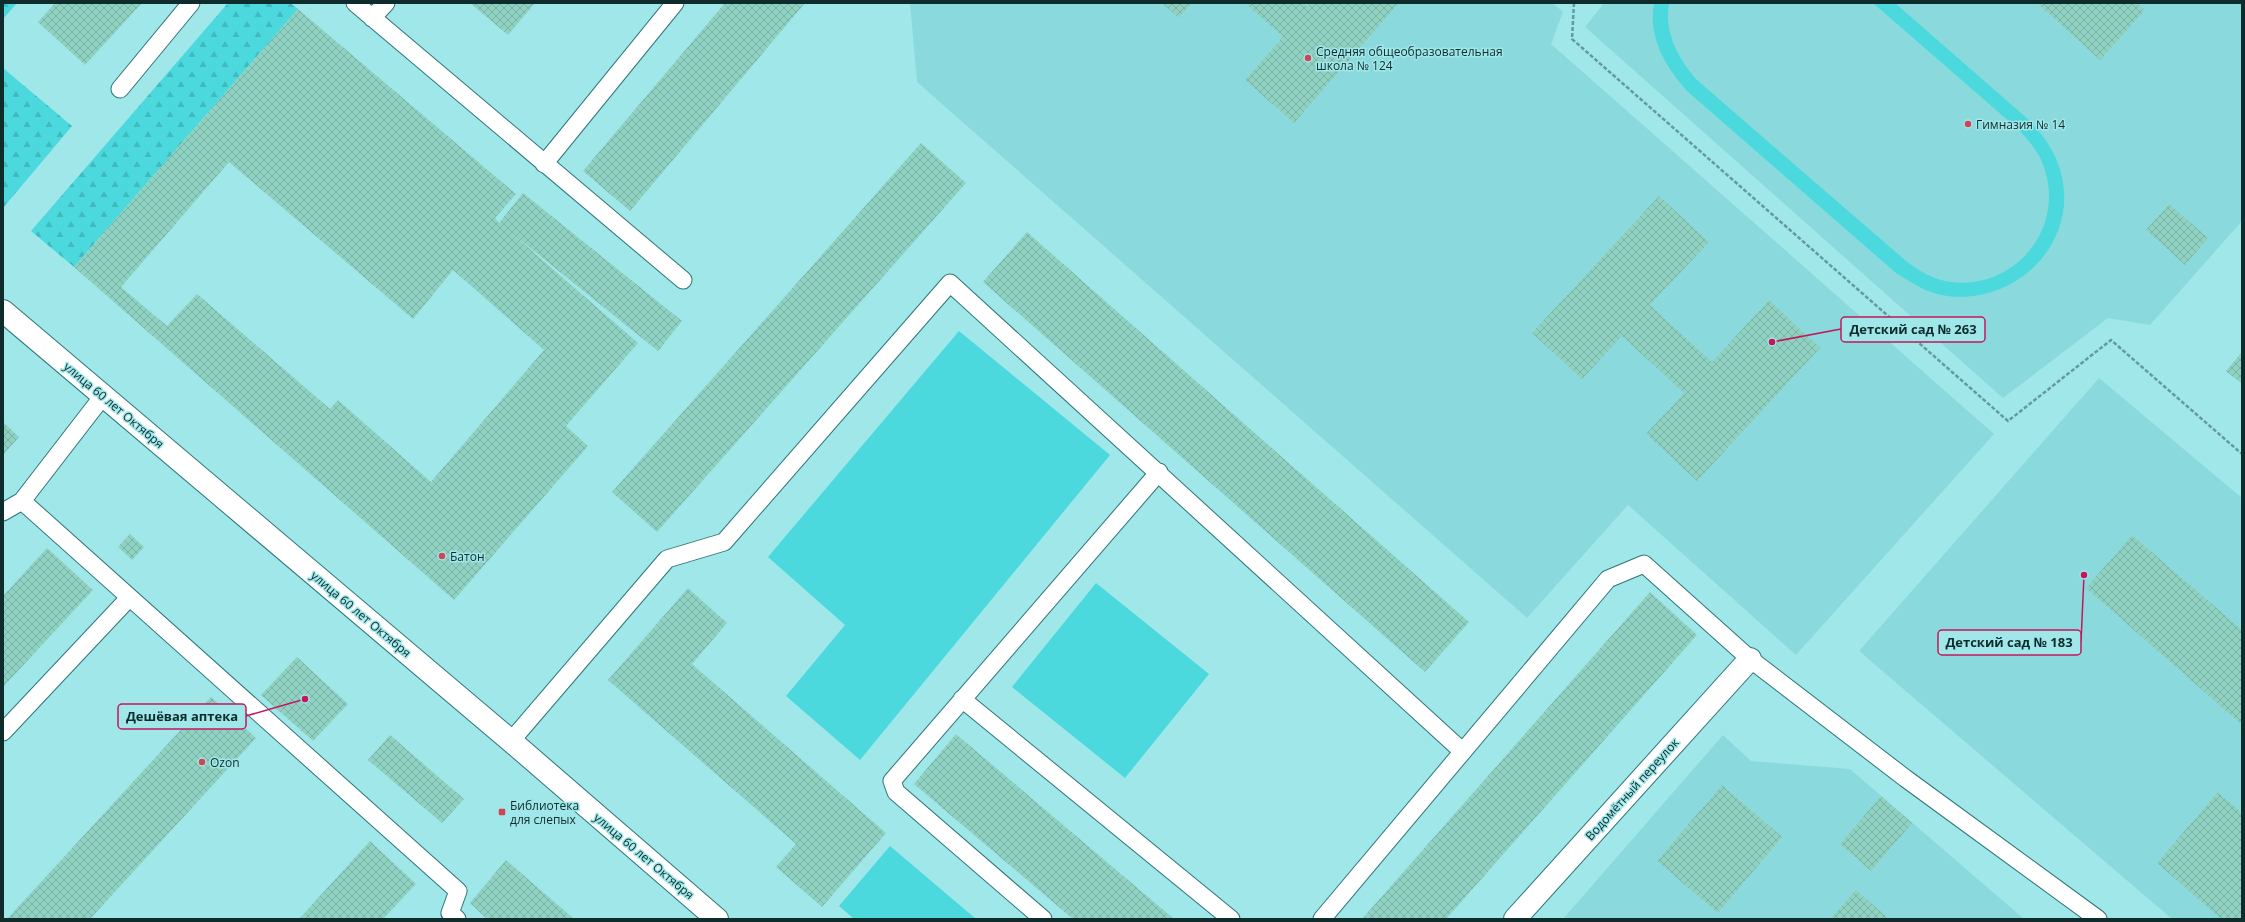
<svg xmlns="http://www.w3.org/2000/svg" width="2245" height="922" font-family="'Open Sans',sans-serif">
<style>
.built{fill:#8adadd}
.green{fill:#4bd9de}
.forest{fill:url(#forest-firs)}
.building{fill:url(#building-cross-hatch);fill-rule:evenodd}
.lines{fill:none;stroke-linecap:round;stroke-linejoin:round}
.lane-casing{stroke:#2d7577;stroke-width:19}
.street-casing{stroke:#2d7577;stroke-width:24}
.secondary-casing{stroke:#2d7577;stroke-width:24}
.path{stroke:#649a9b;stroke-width:2.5;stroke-dasharray:4 2;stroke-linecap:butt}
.lane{stroke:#fff;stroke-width:17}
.street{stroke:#fff;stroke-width:22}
.secondary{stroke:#fff;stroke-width:22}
.poi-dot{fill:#d44354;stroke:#a0e7e9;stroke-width:1.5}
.labels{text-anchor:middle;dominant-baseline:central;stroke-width:3;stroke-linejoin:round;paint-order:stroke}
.poi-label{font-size:12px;fill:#0f2c2d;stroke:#a0e7e9;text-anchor:start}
.street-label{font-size:12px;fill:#0f2c2d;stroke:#a0e7e9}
.leader{fill:none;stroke:#c2185b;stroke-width:1.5}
.callout-dot{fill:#c2185b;stroke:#a0e7e9;stroke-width:1.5}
.callout{fill:#a0e7e9;stroke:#c2185b;stroke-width:1.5}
.callout-label{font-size:13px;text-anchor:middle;font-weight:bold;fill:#0f2c2d}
</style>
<defs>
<pattern id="forest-firs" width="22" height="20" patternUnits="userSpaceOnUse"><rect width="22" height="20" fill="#4bd9de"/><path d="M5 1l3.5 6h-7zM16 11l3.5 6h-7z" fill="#40babf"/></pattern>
<pattern id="building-cross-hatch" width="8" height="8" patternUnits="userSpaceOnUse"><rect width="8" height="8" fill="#90d2c2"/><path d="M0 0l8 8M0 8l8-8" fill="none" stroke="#7bb4a7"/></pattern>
</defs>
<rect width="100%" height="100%" fill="#a0e7e9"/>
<!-- built -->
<path class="built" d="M910,3H1553L1563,12L1551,44L1994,434L1796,655L1628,505L1527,618L917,82Z
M1604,3H2242V221L2150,325L2108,318L2003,398L1585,27Z
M2099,378L2242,498V919H2172L1859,651Z
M1723,735L1751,761L1850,769L2024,919H1563Z"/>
<!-- green -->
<path class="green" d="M1654,3H1669C1664,33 1678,58 1697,80L1906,261C1917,269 1927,276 1941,280C2010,297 2070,229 2042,162C2037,150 2028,140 2019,130L1873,3H1895L2029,120C2045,137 2057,154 2062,177C2078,250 2006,311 1937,294C1922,290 1909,281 1896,273L1687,91C1665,66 1648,38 1654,3Z
M959,331L1110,455L860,760L786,696L845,625L768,557Z
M1096,583L1209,674L1125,778L1012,687Z
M890,846L976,919H854L839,906Z"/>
<!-- forest -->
<path class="forest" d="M3,3H17L3,19Z
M228,3H290L298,9L74,267L31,231Z
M3,68L72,126L3,208Z"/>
<!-- building -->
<path class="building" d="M55,3H142L85,65L38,22Z
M470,3H535L508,35Z
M725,3H805L630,211L583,171Z
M1162,3H1192L1179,18Z
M1245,3H1303L1307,6L1310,3H1399L1294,123L1245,80L1283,37Z
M2037,3H2137L2145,10L2100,60Z
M298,9L516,194L495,218L499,223L523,193L682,321L658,351L509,231L638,343L566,426L588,446L454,600L74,267ZM229,162L413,319L453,270L544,350L431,482L338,400L330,409L197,294L167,326L121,287Z
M921,143L966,183L657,532L612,492Z
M1659,196L1709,242L1650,305L1712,362L1769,300L1820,348L1697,481L1646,434L1684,393L1622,336L1582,379L1532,333Z
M2169,204L2208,238L2185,265L2146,230Z
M1027,232L1469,622L1425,672L983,282Z
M2242,352V384L2226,371Z
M3,422L19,437L3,455Z
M130,534L144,547L132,560L118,547Z
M2132,535L2242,630V725L2086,588Z
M47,548L93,590L3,687V596Z
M688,588L727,623L692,664L886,833L822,907L776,867L796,844L608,680Z
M1650,592L1697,635L1446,919H1362Z
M297,657L348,704L313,741L261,695Z
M211,697L256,738L90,919H7Z
M956,734L1174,919H1073L914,784Z
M390,735L464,799L442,823L368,760Z
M1722,785L1782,837L1718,913L1657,861Z
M2218,792L2242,813V919H2221L2157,863Z
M1881,796L1912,823L1871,871L1840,844Z
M370,841L416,884L383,919H299Z
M506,860L574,919H487L470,903Z
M1856,890L1889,919H1830Z"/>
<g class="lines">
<defs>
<path id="lane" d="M355,3L683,280
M372,18L386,3
M120,89L191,3
M544,164L675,3
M103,396L22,501L458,891L450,913L457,919
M3,512L22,501
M962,699L1231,919
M3,732L129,598
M511,741L667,559L724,542L950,283L1462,751
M1043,919L896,792L892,781L1159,472
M1322,919L1608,579L1644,564L1750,659L1905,778L2098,919"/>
<path id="street" d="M1515,919L1750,659"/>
<path id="secondary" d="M3,311L511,741L717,919"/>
</defs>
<!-- lane casing -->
<use href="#lane" class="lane-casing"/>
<!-- street casing -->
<use href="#street" class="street-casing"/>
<!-- secondary casing -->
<use href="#secondary" class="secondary-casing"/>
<!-- path -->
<path class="path" d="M1574,3L1572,39L2008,421L2111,340L2242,454"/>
<!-- lane -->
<use href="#lane" class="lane"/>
<!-- street -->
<use href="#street" class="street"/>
<!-- secondary -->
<use href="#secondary" class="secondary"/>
</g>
<!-- markers -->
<g class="poi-dot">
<circle cx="1308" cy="58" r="4"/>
<circle cx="1968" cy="124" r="4"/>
<circle cx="442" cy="556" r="4"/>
<circle cx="202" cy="762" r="4"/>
<rect x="498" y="808" width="8" height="8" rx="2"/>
</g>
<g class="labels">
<!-- poi labels -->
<g class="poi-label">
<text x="1316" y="51">Средняя общеобразовательная<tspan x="1316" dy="14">школа № 124</tspan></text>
<text x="1976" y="124">Гимназия № 14</text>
<text x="450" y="556">Батон</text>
<text x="210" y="762">Ozon</text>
<text x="510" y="805">Библиотека<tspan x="510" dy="14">для слепых</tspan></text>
</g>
<!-- street labels -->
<g class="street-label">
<text transform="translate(114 405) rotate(40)">улица 60 лет Октября</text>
<text transform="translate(361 614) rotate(40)">улица 60 лет Октября</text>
<text transform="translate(1632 789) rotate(-48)">Водомётный переулок</text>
<text transform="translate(644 856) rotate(40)">улица 60 лет Октября</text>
</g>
</g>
<!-- callouts -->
<path class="leader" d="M1772 342L1841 329M2084 575L2081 642M305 699L246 716"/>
<g class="callout-dot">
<circle cx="1772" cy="342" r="4"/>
<circle cx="2084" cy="575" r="4"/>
<circle cx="305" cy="699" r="4"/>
</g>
<g class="callout">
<rect x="1841" y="317" width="144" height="25" rx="4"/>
<rect x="1938" y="630" width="143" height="25" rx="4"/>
<rect x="118" y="704" width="128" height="25" rx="4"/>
</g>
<g class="callout-label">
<text x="1913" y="334">Детский сад № 263</text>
<text x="2009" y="647">Детский сад № 183</text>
<text x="182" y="721">Дешёвая аптека</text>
</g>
<!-- border -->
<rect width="2245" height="922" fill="none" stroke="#0f2c2d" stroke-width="8"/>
</svg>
